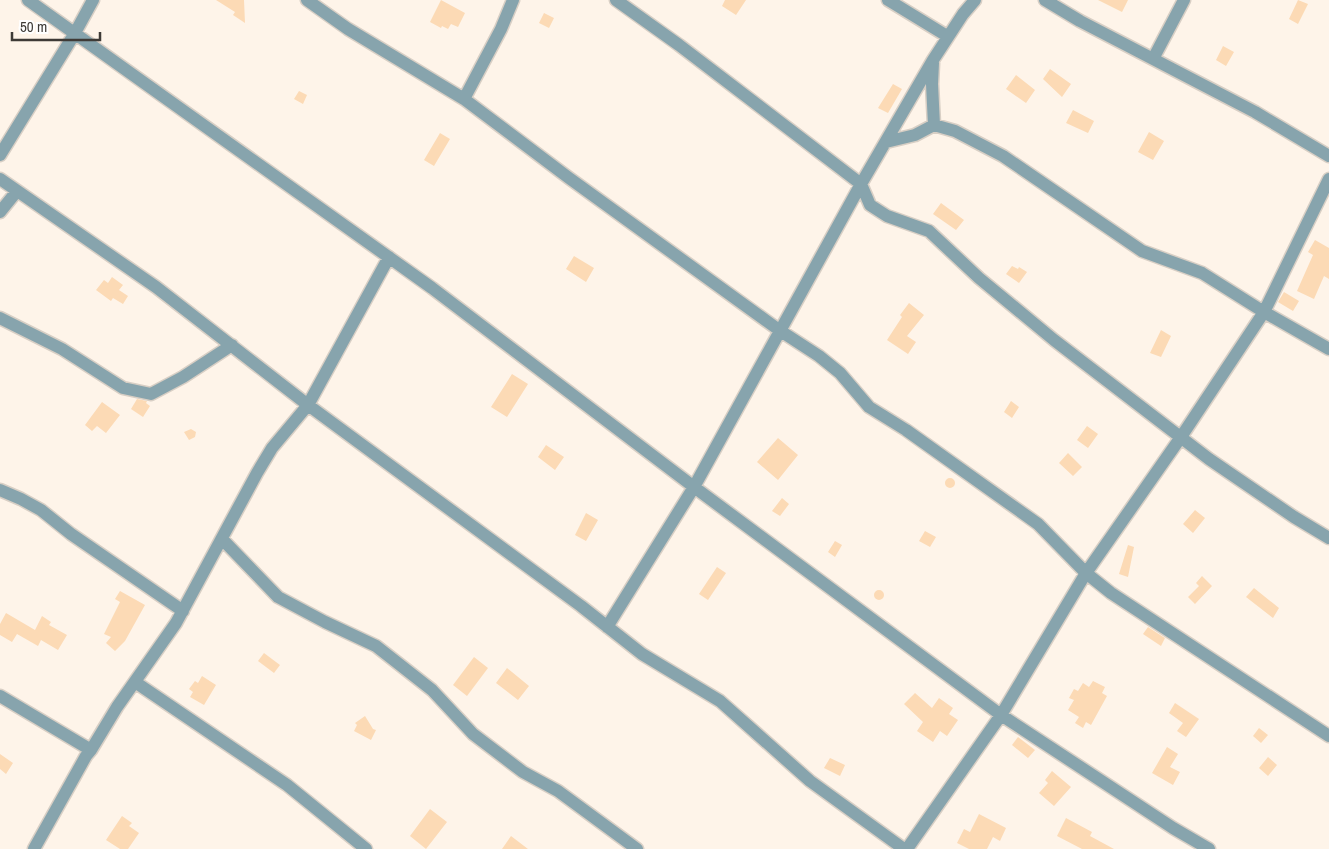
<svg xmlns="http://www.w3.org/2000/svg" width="1329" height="849" font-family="'Archivo Narrow',sans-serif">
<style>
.building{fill:#fcdab5}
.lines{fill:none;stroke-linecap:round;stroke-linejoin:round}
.minor-casing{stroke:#d8cfc5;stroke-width:15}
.minor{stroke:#87a4ad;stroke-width:12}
</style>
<rect width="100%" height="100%" fill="#fef4e9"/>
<!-- building -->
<path class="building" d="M216,0H244L245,23L233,15L235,12Z
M441,0L465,13L458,27L451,24L448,29L442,26L441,28L430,22Z
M725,0H746L736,15L722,6Z
M1098,0H1128L1122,12Z
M1298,0L1308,4L1298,24L1289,19Z
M544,13L554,18L549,28L539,23Z
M1223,46L1234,52L1226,66L1216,60Z
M1050,69L1071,84L1062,97L1043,79Z
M1016,75L1035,90L1026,103L1006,89Z
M893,84L902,89L888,113L878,108Z
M299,91L307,95L303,104L294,99Z
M1073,110L1094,121L1088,133L1066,123Z
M1149,132L1164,141L1153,160L1138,152Z
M440,133L450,139L434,166L424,160Z
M941,203L964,220L956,230L933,214Z
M1315,240L1329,248V279L1324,276L1314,299L1297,291L1313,255L1308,252Z
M574,256L594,268L586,282L566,269Z
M1012,266L1018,269L1019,267L1027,272L1019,283L1006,274Z
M112,277L123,285L119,290L128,296L123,304L113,298L111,301L96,290L104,280L108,283Z
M1284,292L1299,301L1293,311L1278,302Z
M909,303L924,315L907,336L916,342L908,354L887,340L902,317L900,315Z
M1161,330L1171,336L1161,357L1150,353Z
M512,374L528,384L507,417L491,407Z
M137,399L147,401L146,403L150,406L143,417L131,409Z
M1011,401L1019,407L1012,418L1004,412Z
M102,402L120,415L106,433L97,426L92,431L85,425Z
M1087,426L1098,434L1088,448L1077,440Z
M191,429L196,432L195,437L189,440L184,432Z
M778,438L798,455L778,480L757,462Z
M546,445L564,457L555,470L538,457Z
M1068,453L1082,467L1073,476L1059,463Z
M945 483a5 5 0 1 1 10 0a5 5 0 1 1-10 0Z
M782,498L789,504L780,516L772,511Z
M1195,510L1205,518L1193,533L1183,524Z
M586,513L598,520L586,541L575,535Z
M925,531L936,537L930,547L919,541Z
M835,541L842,545L835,557L828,552Z
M1128,545L1134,547L1128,577L1119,574Z
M717,567L726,573L708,600L699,594Z
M1202,576L1212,586L1195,604L1188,597L1199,586L1196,583Z
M1254,588L1279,608L1273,618L1246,597Z
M874 595a5 5 0 1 1 10 0a5 5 0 1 1-10 0Z
M120,591L145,605L125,641L115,651L106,643L111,637L104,634L120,602L115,599Z
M6,613L35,630L42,616L51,622L49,625L67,635L58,650L41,640L38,646L17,634L12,642L0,635V624Z
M1148,627L1165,638L1161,646L1143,634Z
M264,653L280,665L274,673L258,661Z
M474,657L488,668L467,696L453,685Z
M507,668L529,686L518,700L496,683Z
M202,676L216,685L204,705L190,697L193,692L189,689L195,681L198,683Z
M1093,681L1105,687L1102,693L1107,696L1091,725L1086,722L1083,728L1075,723L1079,717L1068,710L1074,700L1069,698L1074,689L1078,691L1083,683L1089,687Z
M915,693L932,708L939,698L953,708L949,714L958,720L947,736L940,731L933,742L917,731L923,722L904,704Z
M1175,703L1199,719L1186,737L1177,731L1183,723L1169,713Z
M365,716L373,729L376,730L371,740L354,731L357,725L355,723Z
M1259,728L1268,735L1261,743L1253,736Z
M1018,737L1035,750L1028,758L1012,745Z
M1167,747L1178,754L1170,767L1180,772L1173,785L1152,773Z
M0,754L13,763L6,774L0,769Z
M1268,757L1277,765L1268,776L1259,768Z
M830,758L845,765L840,776L824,768Z
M1052,771L1071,787L1054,806L1039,793L1048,783L1045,780Z
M430,809L447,822L426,849L410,836Z
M979,814L1006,828L1000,841L993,837L987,849H969L957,843L964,829L970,832Z
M122,816L132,823L129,826L139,833L128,849H120L106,840Z
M1066,818L1092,832L1090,836L1114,849H1082L1057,836Z
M511,836L528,849H502Z"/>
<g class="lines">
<defs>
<path id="minor" d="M28,0L432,288L694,487L1001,715L1173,828L1209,849
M307,0L348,29L464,99L569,178L779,330L819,356L840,373L869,407L906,430L1038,524L1086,573L1111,593L1329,736
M616,0L679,45L861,184L870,205L887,216L929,231L979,278L1054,340L1209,459L1294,517L1329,538
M888,0L947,36
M1045,0L1080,21L1255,112L1329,156
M1153,59L1184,0
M933,63L932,84L934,125
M464,99L501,29L513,0
M886,142L915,135L934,125L955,131L1003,156L1142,251L1202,273L1264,312L1329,349
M0,155L75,33L93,0
M0,179L156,287L308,405L581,606L642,654L720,701L810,781L904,849
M0,212L17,191
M0,318L62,349L123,388L151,394L183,377L232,345
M0,490L21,499L41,510L71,534L183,611
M222,539L278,597L325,622L376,646L432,690L473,734L523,772L558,791L637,849
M607,627L694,487L861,184L933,60L963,14L975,0
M135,682L287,785L366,849
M0,696L91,750
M34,849L86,756L91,750L117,707L176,623L257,473L272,448L308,405L389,257
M907,849L1001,715L1086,573L1181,437L1264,312L1329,179"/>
</defs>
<!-- minor casing -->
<use href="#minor" class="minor-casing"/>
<!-- minor -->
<use href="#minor" class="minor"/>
</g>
<!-- scale -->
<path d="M12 32v8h88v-8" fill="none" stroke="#3e3a36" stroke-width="2.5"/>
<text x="20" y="32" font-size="15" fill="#3e3a36" stroke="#ffffff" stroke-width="4" paint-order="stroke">50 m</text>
</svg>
